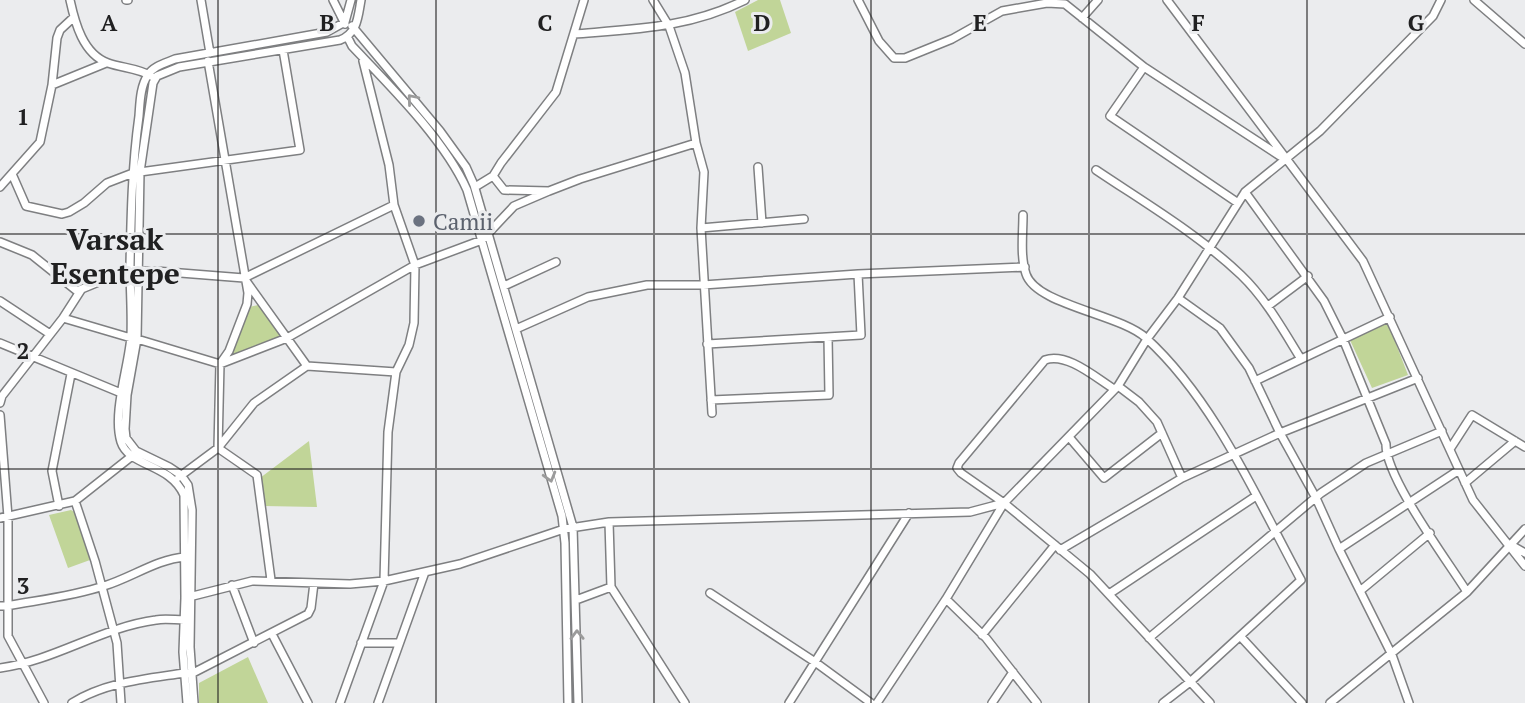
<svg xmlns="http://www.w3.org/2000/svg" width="1525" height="703" font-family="'PT Serif',serif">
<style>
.green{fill:#c1d598}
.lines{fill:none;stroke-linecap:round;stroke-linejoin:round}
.minor-casing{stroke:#7e7f81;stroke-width:10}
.minor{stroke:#fff;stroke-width:7}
.oneway{stroke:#9b9b9b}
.grid{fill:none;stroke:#202021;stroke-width:2;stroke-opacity:0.55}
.worship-dot{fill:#6b7280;stroke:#ebecee;stroke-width:2.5}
.labels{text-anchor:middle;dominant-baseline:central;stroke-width:6;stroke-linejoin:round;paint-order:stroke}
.worship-label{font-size:23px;fill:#5b616d;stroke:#ebecee;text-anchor:start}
.district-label{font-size:30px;font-weight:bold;fill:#202021;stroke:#ebecee}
.grid-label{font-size:23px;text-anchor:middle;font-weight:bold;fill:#202021;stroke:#ebecee;stroke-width:6;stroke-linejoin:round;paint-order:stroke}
</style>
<rect width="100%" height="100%" fill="#ebecee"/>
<!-- green -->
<path class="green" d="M758,0H780L791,33L748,51L735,12Z
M258,305L280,334L279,338L231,356L230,354L246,319L249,307Z
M1388,323L1408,375L1372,388L1350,340Z
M309,441L317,507L264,506L260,478Z
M71,510L76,513L90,560L68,568L49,515Z
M248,657L268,703H199V683Z"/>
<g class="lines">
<defs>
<path id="minor" d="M70,0C75,23 83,54 108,63C122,68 138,68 151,76
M126,0H128
M201,0L210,53
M333,0L345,24
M653,0L669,26L685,73L696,143L704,172L701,228L712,413
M858,0L879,41L894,58H905L952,39L1002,11L1047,3L1065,4L1144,67L1280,156
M1167,0L1363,261L1473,500L1525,566
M1474,0L1525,44
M1082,18L1098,0
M352,26L440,131L466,167L474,185L573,527L578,703
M574,34C635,29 689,28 745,0
M347,36L352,46C391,87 444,139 467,190L562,516L565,543L568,703
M208,61L248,293L247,304L229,351L220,364L218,448L257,475L271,580
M1144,67L1110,116L1238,203
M52,85L57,38L60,30L74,17
M758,167L762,223
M1096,170C1145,203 1198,234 1241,275C1266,299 1283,330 1301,359
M140,172L300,150L283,50
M12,174L26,206L62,214L69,212L84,203L107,183L133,173
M493,176L504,190L549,191L580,179L696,143
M0,187L40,142L52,85L106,63
M475,187L493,176L501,163L556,92L584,0
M1245,192L1324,301L1343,339L1386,444C1385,477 1447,560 1467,592
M1023,215C1023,234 1020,256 1026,274C1036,305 1120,314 1146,338C1215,401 1257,499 1301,580L1190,682L1163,703
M701,228L804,219
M0,242L32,255L77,291L130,269L244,278L307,366L396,372
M244,278L394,205
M504,286L556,262
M1178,298L1220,328L1249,368L1280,433L1316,498L1339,549L1392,655L1409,703
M0,301L50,334
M1268,306L1308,276
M63,318L131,338
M516,329L588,297L647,285H703L858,274L1025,267
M137,339L220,364L287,338L415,265L482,240L514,206L549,191
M0,343L121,393
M707,344L861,335L858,274
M1255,381L1390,317
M1118,386L1139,402L1157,422L1182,478
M1114,389C1096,378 1067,352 1045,360L959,463L957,468L961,473L1004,503L1090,574L1210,703
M711,400L829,395L828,337
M0,403L2,396L63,318L81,290
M0,415L8,517V636L44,703
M1069,437L1104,478L1162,433
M1450,449L1472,415L1525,447
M179,477L218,448L254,403L307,366
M1465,483L1515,441
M75,501L95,561L117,643L121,703
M59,506L52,471L71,374
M0,518L75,501L132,456
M609,522L611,587L685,703
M1511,545L1525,553
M1339,549L1459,470
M1060,550L1182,478L1280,433L1418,378
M232,585L254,643
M1360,591L1430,533
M710,593L815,662L871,703
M1109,594L1256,496
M185,598L252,581L350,584L384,581L460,564L564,529L609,522L970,512L1004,503L1118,386L1147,339L1178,298L1245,192L1320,131L1433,16L1441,0
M946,599L986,638L1037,703
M576,600L611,587
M0,606H7C39,600 73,596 104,586C131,578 157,559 185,557
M272,634L308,703
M982,635L1055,545
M1240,636L1302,703
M1149,638L1321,493L1366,463L1442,431
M361,643H399
M0,668C54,661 102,627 156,620C165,618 175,620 184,620
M72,703C106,682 145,679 184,673L191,674L308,614L311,608L314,583
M187,703L183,652L185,598L184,495C170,463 129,467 121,442C112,413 129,366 131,336C132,312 130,289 130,266C131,216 132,166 139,116C140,104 140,86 148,75C153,66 166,63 175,59L327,32L345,22L351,0
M194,703L190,647L192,510L188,485L181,475L169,467L136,451L126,438L125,429L127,395L137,339L140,172L153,83L157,76L179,67L340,40C358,33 358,16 361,0
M340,703L384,581L388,432L396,372L409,345L414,323L415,265L394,205L389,165L363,61
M378,703L425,572
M789,703L909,513
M877,703L946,599L1004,503
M992,703L1013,672
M1330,703L1467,592L1525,529"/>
</defs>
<!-- minor casing -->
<use href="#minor" class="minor-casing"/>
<!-- minor -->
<use href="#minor" class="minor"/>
</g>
<!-- one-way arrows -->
<defs><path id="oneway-chevron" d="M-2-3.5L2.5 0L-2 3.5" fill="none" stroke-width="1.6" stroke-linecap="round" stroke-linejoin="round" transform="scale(1.75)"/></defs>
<g class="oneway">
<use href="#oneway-chevron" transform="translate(412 99) rotate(-130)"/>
<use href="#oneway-chevron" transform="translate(550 477) rotate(74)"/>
<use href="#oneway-chevron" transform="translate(577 635) rotate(-91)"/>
</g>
<!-- grid -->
<path class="grid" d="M218,0V703M436,0V703M654,0V703M871,0V703M1089,0V703M1307,0V703M0,234H1525M0,469H1525"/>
<!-- markers -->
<circle class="worship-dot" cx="419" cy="221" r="7"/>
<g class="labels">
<!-- worship labels -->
<g class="worship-label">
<text x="433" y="221">Camii</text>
</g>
<!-- district labels -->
<g class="district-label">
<text x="115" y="239">Varsak<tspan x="115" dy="34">Esentepe</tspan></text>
</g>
</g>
<g class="grid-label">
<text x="109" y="31">A</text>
<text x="327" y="31">B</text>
<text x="545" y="31">C</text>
<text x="762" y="31">D</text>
<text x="980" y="31">E</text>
<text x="1198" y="31">F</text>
<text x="1416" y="31">G</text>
<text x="23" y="125">1</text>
<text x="23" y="359">2</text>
<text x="23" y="594">3</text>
</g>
</svg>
